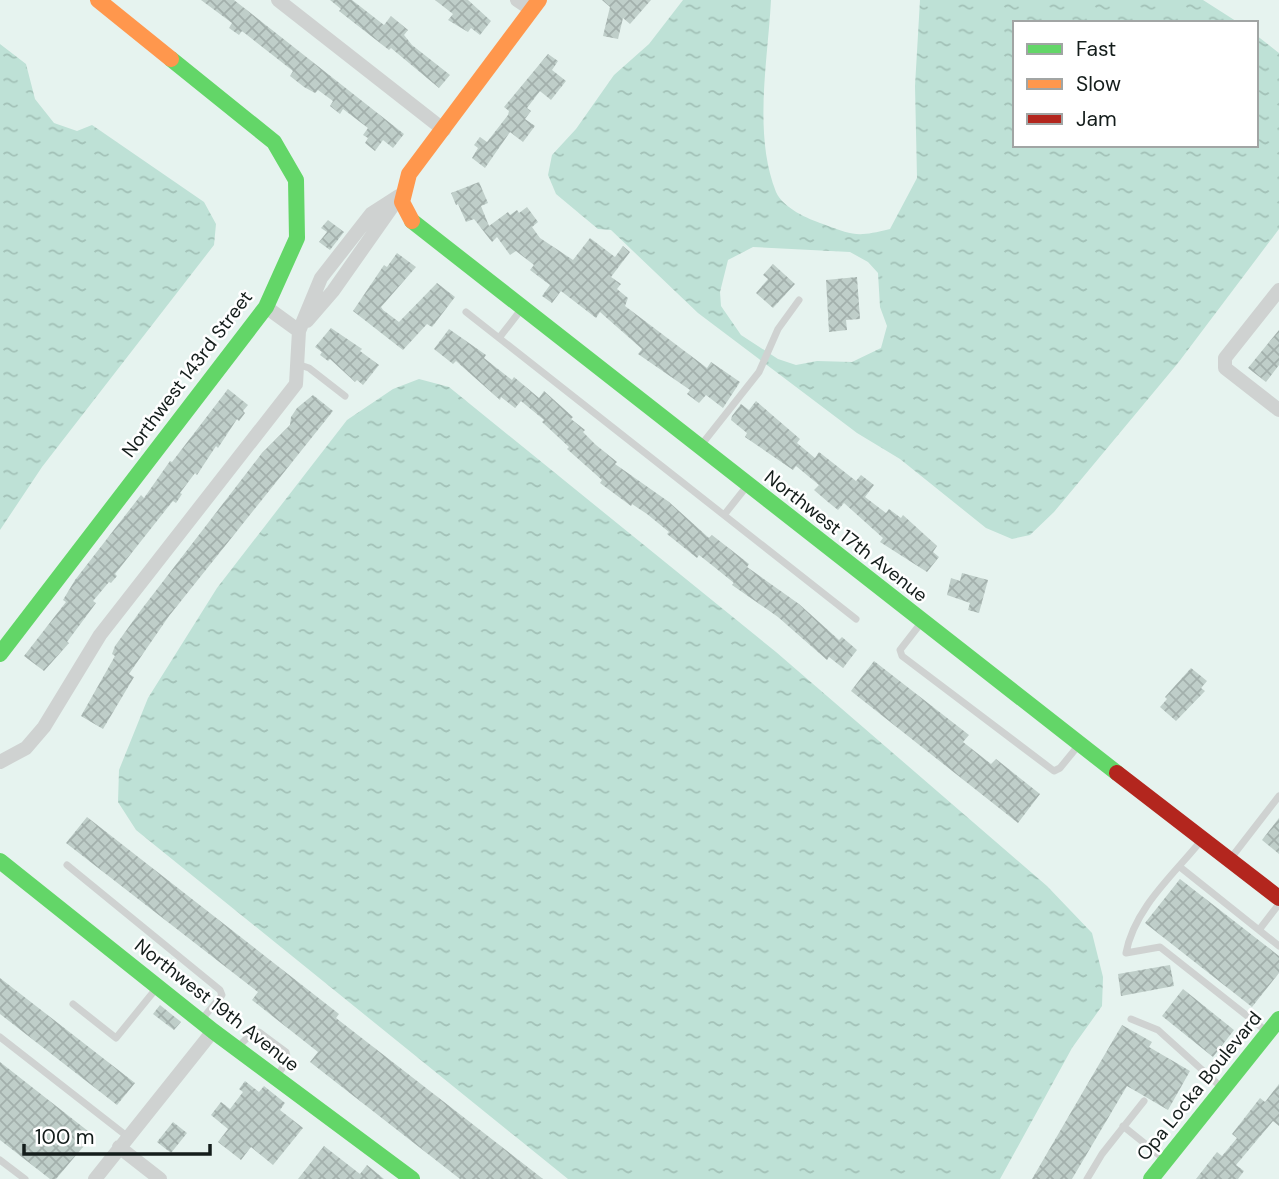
<svg xmlns="http://www.w3.org/2000/svg" width="1279" height="1179" font-family="'DM Sans',sans-serif">
<style>
.water{fill:url(#water-ripples);fill-rule:evenodd}
.building{fill:url(#building-cross-hatch)}
.lines{fill:none;stroke-linecap:round;stroke-linejoin:round}
.lane{stroke:#cfd2d1;stroke-width:7}
.street{stroke:#cfd2d1;stroke-width:14}
.fast{stroke:#63d668;stroke-width:16}
.slow{stroke:#ff974d;stroke-width:16}
.jam{stroke:#b3261e;stroke-width:16}
.labels{text-anchor:middle;dominant-baseline:central;stroke-width:5;stroke-linejoin:round;paint-order:stroke}
.street-label{font-size:19px;fill:#141d1b;stroke:#fff}
</style>
<defs>
<pattern id="water-ripples" width="26" height="14" patternUnits="userSpaceOnUse" patternTransform="scale(1.75)"><rect width="26" height="14" fill="#bee1d6"/><path d="M2 4q2-2 4 0t4 0M15 11q2-2 4 0t4 0" fill="none" stroke="#a2c1b7"/></pattern>
<pattern id="building-cross-hatch" width="8" height="8" patternUnits="userSpaceOnUse" patternTransform="scale(1.75)"><rect width="8" height="8" fill="#bfcec9"/><path d="M0 0l8 8M0 8l8-8" fill="none" stroke="#a3b0ac"/></pattern>
</defs>
<rect width="100%" height="100%" fill="#e6f3ef"/>
<!-- water -->
<path class="water" d="M683,0H771C768,60 753,134 776,192C783,208 808,219 823,224C855,236 857,237 890,229L917,178L915,86L920,0H1203L1239,23H1015V145H1256V35L1279,53V229L1178,363L1054,512L1030,535L1012,539L986,528L900,459L857,433L698,313L611,230L598,229L556,194L548,175L552,155L576,129L614,75L649,44ZM753,247L850,252L868,262L878,273L880,307L887,326L881,348L852,362L817,361L796,365L778,359L741,335L721,306L720,292L728,260Z
M0,44L26,64L35,99L54,123L77,131L92,125L204,202L216,224L214,245L42,467L0,530Z
M419,379L449,387L776,652L1047,886L1092,933L1103,977L1102,1006L1072,1048L1000,1179H568L136,830L118,802L119,770L148,698L217,588L347,420L393,389Z"/>
<!-- building -->
<path class="building" d="M201,0H234L404,134L393,148L383,140L375,151L365,143L368,138L363,135L368,128L343,109L340,114L330,106L333,101L318,90L315,93L304,87L290,76L293,71L242,31L239,35L229,28L232,23Z
M330,0H352L384,25L391,16L408,30L404,35L412,45L450,75L439,88L391,48L389,50L339,11L341,9Z
M435,0H468L491,21L480,35L471,28L468,32L448,20L453,14Z
M602,0H651L630,24L623,18L618,39L603,36L610,7Z
M548,54L558,61L552,70L566,81L551,100L540,91L527,108L531,111L525,119L535,126L523,142L510,132L485,168L472,158L478,148L474,145L480,137L487,142L508,115L509,111L504,107Z
M479,182L488,203L481,206L489,226L508,212L510,215L517,210L519,213L527,207L538,222L532,227L540,238L573,260L590,238L615,257L623,246L630,252L611,277L621,284L617,289L628,298L625,306L707,368L711,362L740,382L723,408L706,395L699,403L687,394L690,390L638,354L642,349L600,312L596,318L561,291L552,303L542,296L550,285L530,270L534,265L516,251L510,255L497,237L492,242L474,219L466,222L458,204L456,205L451,193Z
M328,220L344,232L330,250L319,242L327,232L321,228Z
M397,253L416,267L381,307L383,310L399,322L437,283L455,297L432,327L427,324L403,350L353,311L384,265L387,267Z
M773,264L795,284L773,308L756,293L768,279L763,275Z
M857,277L860,319L846,320L847,330L829,332L826,280Z
M331,328L362,349L360,351L379,365L363,385L357,380L355,382L330,359L328,361L320,355L322,352L315,347Z
M449,329L486,355L484,358L512,380L514,377L539,398L544,391L573,417L571,419L585,430L583,432L596,445L617,462L615,464L669,502L709,538L712,535L735,553L749,564L747,567L799,604L839,640L842,637L857,650L843,668L829,657L827,660L778,617L732,585L734,583L713,566L699,555L697,558L667,534L669,532L647,514L632,504L631,506L600,483L602,480L567,449L569,447L542,422L544,420L521,401L515,408L501,397L500,400L456,361L453,364L434,349Z
M1279,330V365L1266,382L1248,368Z
M228,389L248,405L243,411L245,413L239,421L237,419L218,448L216,446L197,475L195,473L180,493L182,494L176,503L173,501L168,507L115,574L117,576L111,583L109,582L93,601L96,603L67,642L69,643L44,671L24,656L66,602L63,600L75,580L141,495L144,498L170,461L172,462Z
M313,395L333,411L169,616L129,674L134,677L103,729L81,716L115,656L112,654L115,646L141,610L262,453L290,425L291,417L297,408Z
M756,401L800,439L797,443L815,458L819,452L856,481L861,475L874,485L865,497L886,513L889,509L901,518L903,515L937,546L933,552L939,557L927,572L880,542L883,538L844,503L838,510L828,502L814,490L819,485L796,466L793,470L745,437L747,433L731,420L732,416L741,404L749,410Z
M962,573L988,580L979,613L968,610L970,603L947,595L951,578L960,581Z
M874,661L969,735L963,742L991,764L996,759L1040,794L1018,823L851,691Z
M1191,668L1207,681L1201,688L1205,691L1176,721L1160,707L1167,699L1165,697Z
M87,817L339,1014L336,1018L543,1179H460L310,1062L318,1052L252,1000L258,992L66,843Z
M1279,818V854L1262,840Z
M1180,879L1279,956V973L1252,1007L1145,923Z
M1170,965L1174,986L1121,996L1118,974Z
M0,978L135,1083L117,1105L0,1014Z
M1183,989L1234,1030L1213,1057L1162,1016Z
M160,1005L181,1022L174,1030L153,1014Z
M1122,1025L1152,1042L1149,1047L1190,1071L1168,1110L1127,1086L1072,1179H1032Z
M0,1062L93,1135L56,1179H50L0,1140Z
M245,1081L259,1092L264,1086L285,1103L280,1110L303,1128L273,1165L251,1147L241,1160L218,1142L228,1129L211,1115L221,1102L230,1109L243,1092L239,1089Z
M1279,1084V1126L1273,1121L1236,1165L1244,1171L1238,1179H1196L1217,1152L1222,1156L1237,1138L1232,1134L1260,1098L1265,1102Z
M173,1122L187,1133L171,1153L157,1142Z
M324,1146L360,1174L367,1165L384,1179H298Z"/>
<g class="lines">
<!-- lane -->
<path class="lane" d="M466,312L856,619
M499,338L520,311
M297,364L309,368L345,396
M702,444L759,372L778,329L799,300
M724,515L747,486
M921,623L900,650L902,656L1054,771L1060,768L1078,746
M1200,842C1173,875 1134,909 1126,953L1160,947L1265,1030
M1231,858L1279,796
M67,865L220,990L222,995L203,1018
M1180,867L1279,946
M1259,930L1279,904
M73,1004L116,1038L155,990
M1131,1019L1158,1030L1220,1086
M0,1037L128,1137
M239,1046L250,1035L259,1032L286,1052L288,1060L276,1077
M1123,1126L1164,1159
M0,1160L25,1179
M1087,1179L1102,1154L1144,1101"/>
<!-- street -->
<path class="street" d="M278,0L444,130
M517,0L532,10
M1279,290L1225,358V368L1279,410
M266,307L299,331
M307,321L333,291L397,200
M0,762L26,748L44,727L100,635L296,384L299,331L321,278L371,214L399,196
M119,1147L160,1179
M95,1179L213,1031"/>
<!-- fast -->
<path class="fast" d="M412,221L1117,773
M0,654L266,307L297,238L296,180L274,142L171,59
M0,861L213,1031L412,1179
M1151,1179L1279,1019"/>
<!-- slow -->
<path class="slow" d="M98,0L171,59
M412,221L402,202L409,174L539,0"/>
<!-- jam -->
<path class="jam" d="M1117,773L1279,898"/>
</g>
<g class="labels">
<!-- street labels -->
<g class="street-label">
<text transform="translate(187 374) rotate(-53)">Northwest 143rd Street</text>
<text transform="translate(846 536) rotate(38)">Northwest 17th Avenue</text>
<text transform="translate(217 1005) rotate(38)">Northwest 19th Avenue</text>
<text transform="translate(1199 1086) rotate(-51)">Opa Locka Boulevard</text>
</g>
</g>
<!-- legend -->
<rect x="1013" y="21" width="245" height="126" fill="#ffffff" stroke="#a1a5a4" stroke-width="2"/>
<rect x="1027" y="44" width="35" height="10" fill="#63d668" stroke="#a1a5a4" stroke-width="2"/>
<text x="1076" y="56" font-size="21" fill="#141d1b">Fast</text>
<rect x="1027" y="79" width="35" height="10" fill="#ff974d" stroke="#a1a5a4" stroke-width="2"/>
<text x="1076" y="91" font-size="21" fill="#141d1b">Slow</text>
<rect x="1027" y="114" width="35" height="10" fill="#b3261e" stroke="#a1a5a4" stroke-width="2"/>
<text x="1076" y="126" font-size="21" fill="#141d1b">Jam</text>
<!-- scale -->
<path d="M24 1144v10h186v-10" fill="none" stroke="#141d1b" stroke-width="3.5"/>
<text x="35" y="1144" font-size="21" fill="#141d1b" stroke="#ffffff" stroke-width="5" paint-order="stroke">100 m</text>
</svg>
